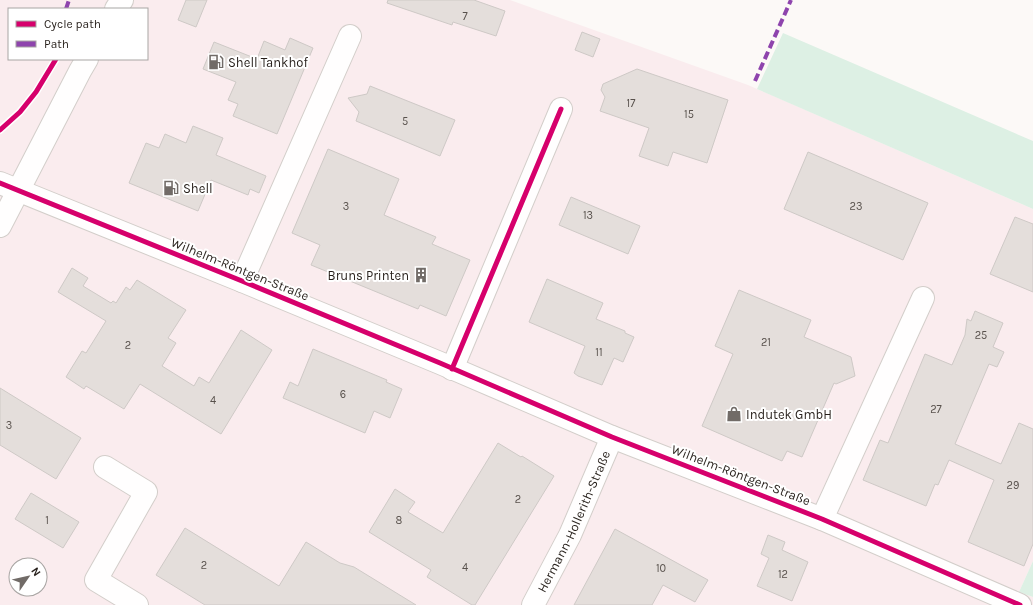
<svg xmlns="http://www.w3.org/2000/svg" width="1033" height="605" font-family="Karla,sans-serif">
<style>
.industrial{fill:#faecee;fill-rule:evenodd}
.green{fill:#ddf0e4}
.building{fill:#e4dedb;stroke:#cec9c6}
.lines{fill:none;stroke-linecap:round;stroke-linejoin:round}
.minor-casing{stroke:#d3ceca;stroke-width:24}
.minor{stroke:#fffefe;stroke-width:22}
.quiet{stroke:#8e44ad;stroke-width:4;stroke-dasharray:8 4;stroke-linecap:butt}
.cycleway-casing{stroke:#fff;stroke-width:8}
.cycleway{stroke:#d6006c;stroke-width:5}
.labels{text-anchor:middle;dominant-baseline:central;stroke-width:4;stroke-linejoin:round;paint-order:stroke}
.number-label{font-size:11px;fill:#58514c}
.poi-label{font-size:13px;fill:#261f1a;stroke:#fff;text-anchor:start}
.street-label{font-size:13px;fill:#261f1a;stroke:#fff}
</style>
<rect width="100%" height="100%" fill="#fcf9f7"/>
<!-- industrial -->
<path class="industrial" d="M0,0H510L748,85L1033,209V561L1019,592L1033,597V605H0ZM9,9H147V59H9ZM16,565H40V589H16Z"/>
<!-- green -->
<path class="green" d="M783,33L1033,141V209L757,89Z
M1033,561V597L1019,592Z"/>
<!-- building -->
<path class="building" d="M186,0H207L196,27L178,20Z
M388,0H474L505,11L496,36L453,22L452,25L387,3Z
M582,32L600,39L593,57L575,50Z
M290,38L313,48L277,134L233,116L238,104L228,100L236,82L203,69L214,42L257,59L264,41L285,50Z
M637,69L728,100L707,163L673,152L668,166L639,156L649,128L600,111L605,97L601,90L603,84Z
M370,86L455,120L440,156L356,121L359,112L348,98L367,94Z
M193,126L223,138L216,155L266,176L259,193L250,189L248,195L211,180L198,211L129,183L146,143L159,148L165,134L186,143Z
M328,149L399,179L384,215L436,237L432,244L470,260L446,316L420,305L418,309L311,265L320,245L292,233Z
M808,152L928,203L903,260L784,209Z
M571,197L640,226L628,254L559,225Z
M1015,217L1033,224V292L990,274Z
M72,268L88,278L83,286L111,303L113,301L116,303L126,287L130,290L137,280L186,310L168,338L176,343L162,366L194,386L199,377L209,383L241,330L272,350L221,434L140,384L124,409L86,386L84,389L66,377L82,351L86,353L106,321L58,292Z
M547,279L603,303L596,319L625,331V333L634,337L623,362L614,358L602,385L578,376L574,373L585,346L529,322Z
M739,290L811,320L804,337L851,357L855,376L836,384L834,383L802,457L787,451L782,461L702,426L733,354L715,346Z
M975,311L1003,323L993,347L1004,352L997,367L989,364L955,444L1001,464L1019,423L1033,429V544L1024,566L968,542L994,480L949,460L938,485L935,484L926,506L863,480L880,440L888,443L925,354L952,365L965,335L967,319L971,321Z
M313,349L387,380L386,382L402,389L390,418L374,411L365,433L283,398L290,382L298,386Z
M0,388L81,438L56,479L0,445Z
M498,443L521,457L522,456L554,476L475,605H472L427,577L431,570L369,532L395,489L415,502L408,512L443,533Z
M31,493L79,522L63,548L15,519Z
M185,528L279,586L306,542L340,563L354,567L416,605H205L156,575Z
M615,529L708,580L695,602L663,585L652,605H574Z
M768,535L785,542L782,550L808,562L792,601L757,586L769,558L761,554Z"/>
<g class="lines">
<defs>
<g id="minor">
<path d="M116,9L122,0"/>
<path d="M0,183L242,281L440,363L612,437L822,519L1020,605"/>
<path d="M0,226L80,71L87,59"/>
<path d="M242,281L350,36"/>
<path d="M452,369L561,109"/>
<path d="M105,467L146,492L96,580L137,605"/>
<path d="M822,519L923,298"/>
<path id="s1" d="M533,605L570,535L612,437"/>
</g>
</defs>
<!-- minor casing -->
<use href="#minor" class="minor-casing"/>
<!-- minor -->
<use href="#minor" class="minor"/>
<!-- quiet -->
<path class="quiet" d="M66,9L69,0
M755,81L791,0"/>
<defs>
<path id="cycleway" d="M0,130L20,112L36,92L56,59
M0,183L242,281L440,363L612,437L822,519L1020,605
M452,369L561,109"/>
</defs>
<!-- cycleway casing -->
<use href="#cycleway" class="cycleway-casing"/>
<!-- cycleway -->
<use href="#cycleway" class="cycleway"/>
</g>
<!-- icons -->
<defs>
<symbol id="fuel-bare" viewBox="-9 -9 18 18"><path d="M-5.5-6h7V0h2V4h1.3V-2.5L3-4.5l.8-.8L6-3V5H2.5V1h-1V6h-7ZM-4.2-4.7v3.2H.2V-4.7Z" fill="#716b67" stroke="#fff" stroke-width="2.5" paint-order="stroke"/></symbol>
<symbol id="building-bare" viewBox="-9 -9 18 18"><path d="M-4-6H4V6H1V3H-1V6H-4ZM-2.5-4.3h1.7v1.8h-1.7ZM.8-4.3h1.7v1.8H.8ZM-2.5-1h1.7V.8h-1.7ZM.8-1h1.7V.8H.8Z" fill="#716b67" stroke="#fff" stroke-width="2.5" paint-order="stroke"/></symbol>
<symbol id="shop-bare" viewBox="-9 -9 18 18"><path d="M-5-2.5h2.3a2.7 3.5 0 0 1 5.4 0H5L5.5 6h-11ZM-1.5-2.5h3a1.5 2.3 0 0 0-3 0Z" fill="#716b67" stroke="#fff" stroke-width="2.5" paint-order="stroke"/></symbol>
</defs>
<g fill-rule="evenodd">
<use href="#fuel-bare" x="205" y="51" width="22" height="22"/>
<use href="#fuel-bare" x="160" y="177" width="22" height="22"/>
<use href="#building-bare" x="410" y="264" width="22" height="22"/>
<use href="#shop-bare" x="723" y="403" width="22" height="22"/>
</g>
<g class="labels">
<!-- number labels -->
<g class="number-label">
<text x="465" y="16">7</text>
<text x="631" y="103">17</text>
<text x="689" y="114">15</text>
<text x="405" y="121">5</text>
<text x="346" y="206">3</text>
<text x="856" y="206">23</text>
<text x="588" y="215">13</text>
<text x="981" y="335">25</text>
<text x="766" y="342">21</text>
<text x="128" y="345">2</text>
<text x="599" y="352">11</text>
<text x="343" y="394">6</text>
<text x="213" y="400">4</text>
<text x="936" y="409">27</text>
<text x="9" y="425">3</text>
<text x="1013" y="485">29</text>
<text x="518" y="499">2</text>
<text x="47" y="520">1</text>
<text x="399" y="520">8</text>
<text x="204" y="565">2</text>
<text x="465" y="567">4</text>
<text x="661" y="568">10</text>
<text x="783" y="574">12</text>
</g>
<!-- poi labels -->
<g class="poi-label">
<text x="228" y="62">Shell Tankhof</text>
<text x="183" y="188">Shell</text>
<text x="409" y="275" text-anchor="end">Bruns Printen</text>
<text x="746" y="414">Indutek GmbH</text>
</g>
<!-- street labels -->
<g class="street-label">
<text transform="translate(240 269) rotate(22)">Wilhelm-Röntgen-Straße</text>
<text transform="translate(741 475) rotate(21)">Wilhelm-Röntgen-Straße</text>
<text stroke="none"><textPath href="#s1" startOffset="93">Hermann-Hollerith-Straße</textPath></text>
</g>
</g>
<!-- legend -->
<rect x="8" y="8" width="140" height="52" fill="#ffffff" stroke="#a8a5a3"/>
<rect x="16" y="21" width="20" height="6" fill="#d6006c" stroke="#a8a5a3"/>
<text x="44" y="28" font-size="12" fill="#261f1a">Cycle path</text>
<rect x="16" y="41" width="20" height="6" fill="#8e44ad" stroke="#a8a5a3"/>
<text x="44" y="48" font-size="12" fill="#261f1a">Path</text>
<!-- north arrow -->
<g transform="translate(28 577) rotate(56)"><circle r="19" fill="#ffffff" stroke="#a8a5a3"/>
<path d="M0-3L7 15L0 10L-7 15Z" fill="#716b67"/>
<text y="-6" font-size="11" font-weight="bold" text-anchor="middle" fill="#261f1a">N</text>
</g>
</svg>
